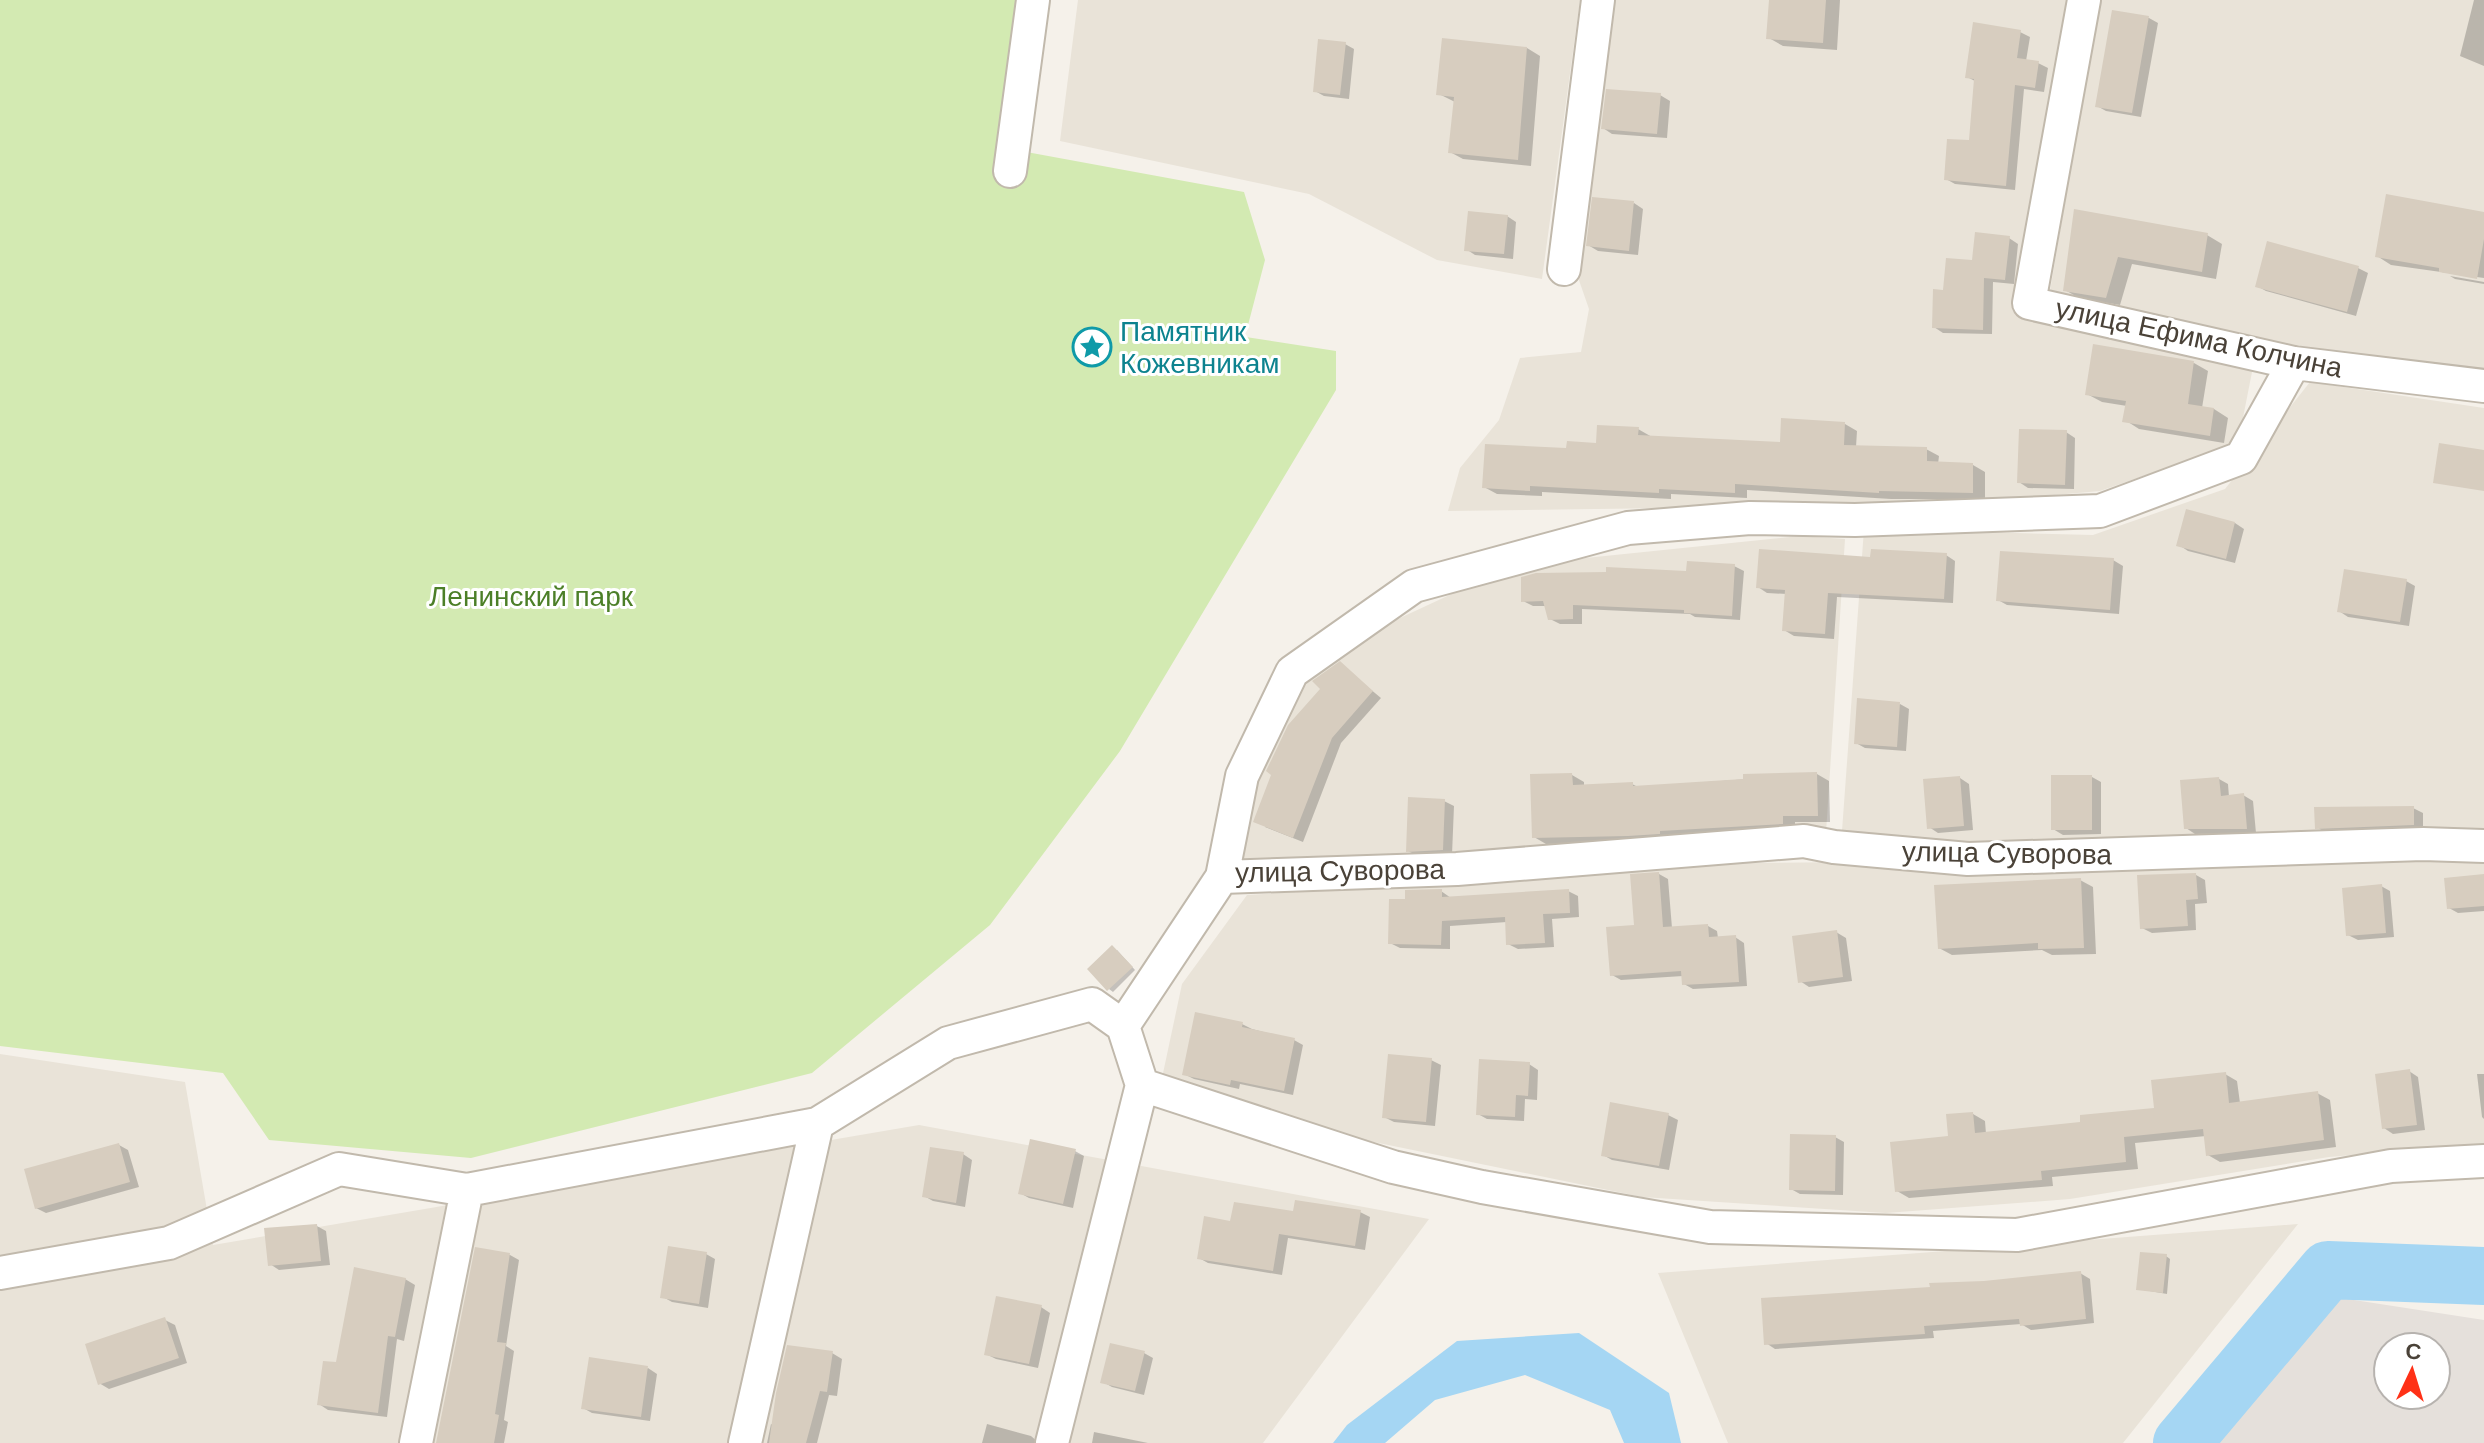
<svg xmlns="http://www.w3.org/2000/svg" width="2484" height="1443" font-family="'DM Sans',sans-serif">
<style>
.residential{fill:#e9e3d8}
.industrial{fill:#e5e0db;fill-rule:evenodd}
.green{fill:#d3eab2}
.water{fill:#a5d6f3}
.shadow{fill:#0003}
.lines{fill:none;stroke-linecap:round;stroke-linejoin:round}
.river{stroke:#a5d6f3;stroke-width:58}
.building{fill:#d7cdbf}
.minor-casing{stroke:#c1b9ac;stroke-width:36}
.minor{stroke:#fff;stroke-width:32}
.labels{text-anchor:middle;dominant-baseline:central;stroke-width:6;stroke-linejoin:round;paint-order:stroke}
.culture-label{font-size:28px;fill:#0d838f;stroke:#fff;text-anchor:start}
.street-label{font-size:28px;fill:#4a4238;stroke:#fff}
.park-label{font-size:28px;fill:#4c7f28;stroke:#fff}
</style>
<rect width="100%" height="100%" fill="#f5f1ea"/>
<!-- residential -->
<path class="residential" d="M1078,0H1580L1542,279L1437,260L1309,194L1060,141Z
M1607,0H2067L2017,313L2253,367L2238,443L2100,491L1954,504L1448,511L1460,468L1499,420L1520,358L1581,352L1589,309L1573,263Z
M2099,0H2484V373L2366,358L2077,305L2050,291Z
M2310,382L2484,408V838L1936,846L1842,831L1864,529L2093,535L2225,489Z
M1799,536L1845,539L1826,833L1443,862L1243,860V808L1282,703L1342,645L1471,585L1537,563Z
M2484,857V1144L2329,1157L2070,1199L1886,1213L1642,1197L1330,1133L1162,1078L1182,984L1247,895L1743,863L1855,862L2102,871L2227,861Z
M0,1054L185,1082L213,1245L919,1125L1429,1219L1263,1443H0Z
M2298,1224L2123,1443H1728L1658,1273Z"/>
<!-- industrial -->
<path class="industrial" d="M2341,1298L2484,1320V1443H2210L2213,1410ZM2388,1347H2436V1395H2388Z"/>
<!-- green -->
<path class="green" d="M0,0H1036L1021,151L1244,192L1265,260L1247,329L1200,330L1336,351V390L1120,751L990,925L812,1073L471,1158L269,1140L223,1073L0,1046Z"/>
<!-- water -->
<path class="water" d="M1579,1333L1669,1393L1681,1443H1624L1610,1410L1525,1375L1435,1400L1385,1443H1333L1347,1425L1457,1341Z"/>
<!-- shadow -->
<path class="shadow" d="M1771,0H1840L1837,50L1783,46L1769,38Z
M2474,0H2484V66L2460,56Z
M2114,12L2149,18L2158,23L2141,117L2106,111L2097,106Z
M2020,32L2030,37L2026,61L2038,63L2048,68L2044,92L2024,89L2015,190L1955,184L1946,179L1970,142L1975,81L1967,77Z
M1345,44L1354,49L1349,99L1324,96L1315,91Z
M1527,48L1540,56L1531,166L1463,159L1450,152L1455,102L1439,94Z
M1660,95L1670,101L1667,138L1612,134L1603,128Z
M1634,203L1643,209L1638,255L1598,251L1588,245Z
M2076,211L2207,235L2222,244L2216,279L2132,264L2120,305L2079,298L2065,290Z
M2484,214V278L2391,265L2377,256Z
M1507,216L1516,222L1513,259L1475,255L1466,249Z
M2009,238L2018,244L2014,284L1993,282L1992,334L1943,333L1934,327L1944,292L1974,263Z
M2358,268L2368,273L2356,316L2266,291L2257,286Z
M2450,276L2484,282V284L2455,279Z
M2194,363L2208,371L2202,408L2214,409L2228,418L2224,443L2139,429L2125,420L2127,406L2102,402L2087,394Z
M1845,424L1857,431L1856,447L1926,449L1939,456L1938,464L1973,465L1985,472V499H1891L1747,490V498L1671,494V499L1542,492V496L1497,494L1484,487L1568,450L1598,445L1638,429L1652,437L1782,444Z
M2066,432L2075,438L2074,489L2028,488L2019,482Z
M2235,523L2244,529L2235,563L2188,551L2179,545Z
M1946,555L1955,561L1953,603L1837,597L1834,639L1794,636L1784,630L1787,594L1767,593L1758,587L1872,560Z
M2113,560L2123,566L2119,614L2007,605L1998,600Z
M1734,566L1744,571L1740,620L1695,617L1690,614L1582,609V624H1560L1550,619L1546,606H1533L1523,601L1608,574L1688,573Z
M2406,581L2415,586L2409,626L2348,617L2339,611Z
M1340,664L1381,698L1341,743L1303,842L1265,827L1323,689Z
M1900,704L1909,709L1906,751L1865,748L1856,743Z
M1817,774L1829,781L1830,822H1795V830L1641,842L1546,844L1534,837L1572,775L1584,782V786L1632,784L1638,787Z
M2092,777L2101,782V834L2063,835L2053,829Z
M1960,778L1969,784L1973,830L1938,833L1929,827Z
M2219,779L2228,784L2229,797L2243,795L2253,801L2256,833L2195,834L2186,828Z
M1444,801L1454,806L1452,855L1418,856L1408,851Z
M2413,808L2423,813V830L2326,833L2317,827Z
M1659,874L1668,879L1672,928L1708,926L1717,931L1718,938L1735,937L1744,943L1747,986L1693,989L1684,984L1683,976L1621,980L1612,975Z
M2196,875L2205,880L2207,903L2195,904L2196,930L2152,933L2142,928Z
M2484,876V911L2458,913L2449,908Z
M2080,880L2093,887L2096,954L2052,955L2042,950L1952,955L1939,948Z
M2381,886L2390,891L2394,937L2358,940L2348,935Z
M1441,891L1451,898L1568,891L1578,896L1579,917L1552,919L1554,947L1518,949L1508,944L1507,922L1450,926V949L1400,948L1390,943L1407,901Z
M1836,932L1846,938L1852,981L1809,987L1800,981Z
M1117,950L1135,970L1113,992L1109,989Z
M1242,1024L1252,1029L1294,1040L1303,1045L1293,1095L1240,1084L1239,1089L1194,1079L1184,1074Z
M1431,1060L1441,1065L1435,1126L1394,1122L1384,1117Z
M1529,1064L1538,1070L1537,1100L1525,1099L1524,1121L1487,1119L1478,1114Z
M2409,1071L2418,1077L2425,1130L2393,1134L2384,1128Z
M2225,1074L2237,1081L2240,1103L2317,1093L2330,1100L2336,1147L2220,1162L2208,1155L2206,1136L2135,1143L2138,1169L2052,1177L2053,1186L1909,1198L1897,1191L1973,1114L1985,1121L1986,1134L2082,1124L2156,1110Z
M2477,1074H2484V1119L2482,1117Z
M1668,1115L1678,1120L1669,1170L1612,1160L1603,1155Z
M1835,1137L1844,1142L1843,1195L1800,1194L1791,1189Z
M119,1145L128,1150L139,1187L46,1213L36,1208Z
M1075,1151L1084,1156L1073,1208L1029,1198L1020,1193Z
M963,1154L972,1160L965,1207L933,1201L924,1196Z
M1360,1212L1370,1217L1365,1250L1288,1238L1282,1275L1208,1263L1199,1258L1232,1223L1295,1213Z
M317,1226L326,1231L330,1265L279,1270L270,1264Z
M476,1250L510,1255L519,1260L506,1346L514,1351L504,1420L508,1422L504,1443H442Z
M706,1254L715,1259L708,1308L672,1302L663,1297Z
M2166,1256L2170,1259L2167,1294L2138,1289Z
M2080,1273L2090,1279L2094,1323L2031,1330L2021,1324L1933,1331L1934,1338L1775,1349L1766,1343L1932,1289Z
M405,1279L415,1285L404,1341L397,1339L387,1417L328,1410L319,1404L337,1365Z
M1041,1307L1050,1313L1038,1368L996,1359L986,1354Z
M165,1320L175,1325L187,1363L109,1389L99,1383Z
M832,1353L842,1359L837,1396L829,1395L817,1443H767L771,1424L773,1425Z
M1144,1353L1153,1358L1144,1395L1112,1387L1103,1382Z
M648,1368L657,1374L650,1421L592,1413L583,1408Z
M987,1424L1031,1436L1039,1443H982Z
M1094,1432L1148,1443H1092Z"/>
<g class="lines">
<!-- river -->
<path class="river" d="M2182,1443L2328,1270L2484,1276"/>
</g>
<!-- building -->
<path class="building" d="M1769,0H1826L1823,43L1766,39Z
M2112,10L2149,16L2132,113L2095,107Z
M1973,22L2021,30L2017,58L2039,61L2035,88L2015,85L2006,186L1944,180L1947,139L1969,140L1974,79L1965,78Z
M1442,38L1527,47L1518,160L1448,153L1454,97L1436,95Z
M1318,39L1346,42L1340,95L1313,92Z
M1606,89L1661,93L1657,134L1601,129Z
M2386,194L2484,212V239L2477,279L2439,272V268L2375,257Z
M1592,197L1634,201L1629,251L1586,246Z
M2074,209L2208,233L2202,272L2118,257L2106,298L2063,291Z
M1468,211L1508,215L1504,254L1464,251Z
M1975,232L2010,236L2005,280L1984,278L1983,330L1932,328L1933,289L1943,290L1946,258L1972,260Z
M2267,241L2359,266L2347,312L2255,287Z
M2093,344L2194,361L2188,404L2214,408L2210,436L2122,422L2126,401L2085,395Z
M1781,418L1845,422L1844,445L1927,447V461L1973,463V493L1879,491V493L1735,484V493L1659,489V493L1530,486V491L1482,488L1485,444L1566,448L1567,441L1596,443L1597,425L1639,427L1638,435L1780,442Z
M2019,429L2067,430L2065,485L2017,483Z
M2439,443L2484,450V491L2433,483Z
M2186,509L2235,522L2226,559L2176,546Z
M1759,549L1870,557L1871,549L1947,553L1944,599L1828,593L1825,634L1782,631L1785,590L1756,588Z
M2000,551L2114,558L2110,610L1996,601Z
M1687,561L1735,564L1732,616L1684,613V610L1573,605V619L1548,620L1543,601L1521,602V577L1536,573L1606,572V567L1686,571Z
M2344,569L2407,579L2400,622L2337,612Z
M1340,661L1373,691L1332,738L1293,838L1253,822L1271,775L1266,771L1288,725L1320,689L1312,681Z
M1857,698L1900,702L1897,747L1854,744Z
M1817,772L1818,816H1783V824L1660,831V834L1628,836L1532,838L1530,774L1572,773L1573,785L1633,782V786L1743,779V774Z
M2051,775H2092V830H2051Z
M1960,776L1964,826L1927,829L1923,779Z
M2219,777L2221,796L2244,793L2247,829H2184L2180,780Z
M1408,797L1445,799L1443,850L1406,852Z
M2414,806V825L2315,829L2314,807Z
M1659,872L1663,927L1708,924L1709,937L1736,935L1739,982L1682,985L1681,971L1610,976L1606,927L1634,925L1630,874Z
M2196,873L2198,899L2186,900L2188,926L2140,929L2137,875Z
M2484,874V906L2447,909L2444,878Z
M2081,878L2084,948L2038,949V943L1938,949L1934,885Z
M2382,884L2386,933L2346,936L2342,888Z
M1442,889V897L1569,889L1570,913L1543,914L1545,943L1506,945L1505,917L1442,921L1441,945L1388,944L1389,899H1405V890Z
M1837,930L1843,977L1798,983L1792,936Z
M1112,945L1133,967L1107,991L1087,969Z
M1195,1012L1243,1022L1242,1027L1295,1038L1284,1091L1231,1080L1230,1085L1182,1075Z
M1388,1054L1432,1058L1426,1122L1382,1118Z
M1479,1059L1530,1062L1528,1096L1516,1095L1515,1117L1476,1115Z
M2410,1069L2417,1125L2382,1129L2375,1074Z
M2226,1072L2229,1103L2318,1091L2324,1140L2206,1156L2203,1129L2124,1137L2126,1162L2041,1171L2042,1180L1895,1192L1890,1142L1948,1136L1946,1114L1973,1112L1975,1133L2080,1122V1115L2154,1108L2151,1080Z
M1610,1102L1669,1113L1659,1166L1601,1156Z
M1790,1134L1836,1135L1835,1191L1789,1190Z
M1030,1139L1076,1149L1063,1204L1018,1194Z
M119,1143L130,1182L35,1209L24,1169Z
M930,1147L964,1152L956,1203L922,1197Z
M1295,1200L1361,1210L1355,1246L1279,1234L1273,1271L1197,1259L1204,1216L1230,1221L1234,1202L1293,1211Z
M317,1224L321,1261L268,1266L264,1228Z
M668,1246L707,1252L699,1304L660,1298Z
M475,1247L510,1253L497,1342L506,1343L495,1414L499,1415L494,1443H436Z
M2140,1252L2167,1254L2163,1293L2136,1290Z
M354,1267L406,1278L395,1337L388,1336L378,1413L317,1405L323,1361L336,1362Z
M2081,1271L2086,1319L2020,1326L2019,1319L1924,1326L1925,1334L1764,1345L1761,1298L1930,1287L1929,1283L1984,1281Z
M996,1296L1042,1305L1029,1364L984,1355Z
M165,1317L179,1358L98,1385L85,1344Z
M1110,1343L1145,1351L1135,1391L1100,1383Z
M787,1345L833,1351L827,1392L820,1391L806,1443H769L776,1393Z
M589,1357L648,1366L641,1417L581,1409Z"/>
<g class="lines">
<defs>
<path id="minor" d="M2084,0L2029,303L2294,363L2484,386
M1010,171L1033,0
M1564,269L1598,0
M2294,363L2241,458L2100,511L1855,520L1750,518L1628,528L1414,586L1292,672L1242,776L1222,877L1457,869L1804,841L1834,847L1968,859L2423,844L2484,846
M1123,1026L1222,877
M0,1273L169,1243L339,1169L467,1190L817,1124L948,1043L1092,1004L1123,1026L1142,1085L1393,1167L1482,1187L1710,1227L2017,1235L2391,1166L2484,1161
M416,1443L467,1190
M745,1443L817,1124
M1052,1443L1142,1085"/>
</defs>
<!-- minor casing -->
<use href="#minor" class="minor-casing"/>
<!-- minor -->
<use href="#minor" class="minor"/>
</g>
<!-- icons -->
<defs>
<symbol id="sight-ring" viewBox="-11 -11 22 22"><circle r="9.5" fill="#fff" stroke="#0f9aa8" stroke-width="1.5"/><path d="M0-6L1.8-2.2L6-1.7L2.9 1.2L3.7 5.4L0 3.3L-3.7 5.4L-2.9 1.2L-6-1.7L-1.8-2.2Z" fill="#0f9aa8"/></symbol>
</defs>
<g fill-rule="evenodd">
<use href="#sight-ring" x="1070" y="325" width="44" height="44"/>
</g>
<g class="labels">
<!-- culture labels -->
<g class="culture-label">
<text x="1120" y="331">Памятник<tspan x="1120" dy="32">Кожевникам</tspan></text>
</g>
<!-- street labels -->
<g class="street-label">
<text transform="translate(2199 338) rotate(12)">улица Ефима Колчина</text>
<text transform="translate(2007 853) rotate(1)">улица Суворова</text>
<text transform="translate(1340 871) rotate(-1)">улица Суворова</text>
</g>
<!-- park labels -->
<g class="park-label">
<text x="531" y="596">Ленинский парк</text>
</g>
</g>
<!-- north arrow -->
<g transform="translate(2412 1371) rotate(4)"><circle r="38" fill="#ffffff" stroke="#b7b3af" stroke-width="2"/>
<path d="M0-6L14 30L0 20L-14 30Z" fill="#ff3117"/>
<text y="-12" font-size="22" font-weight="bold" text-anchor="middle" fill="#4a4238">С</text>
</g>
</svg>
